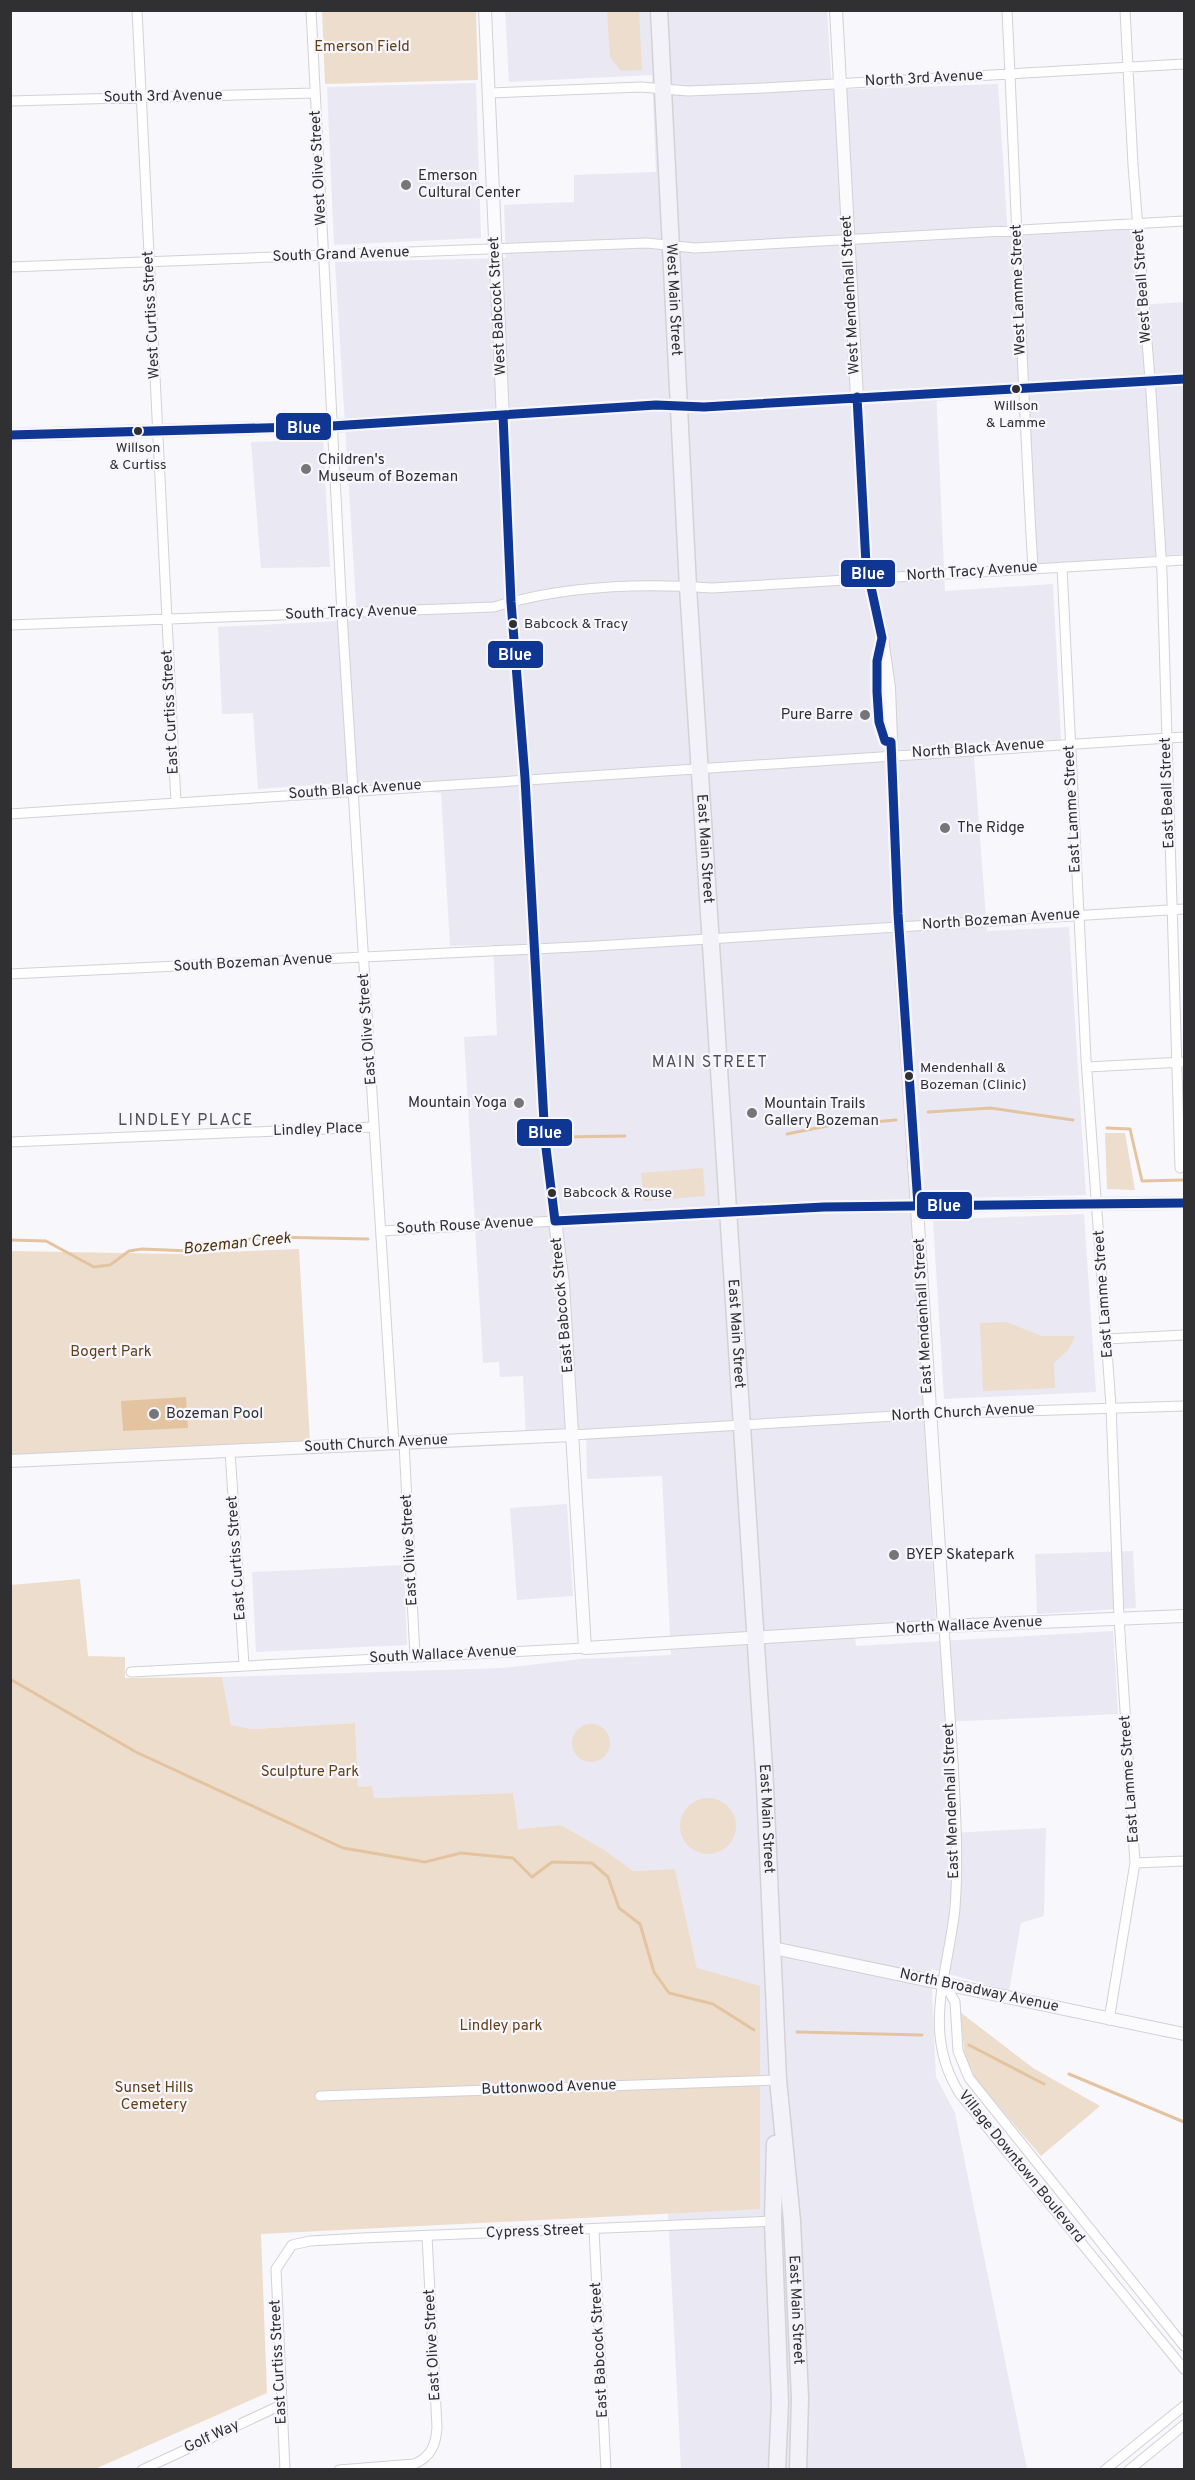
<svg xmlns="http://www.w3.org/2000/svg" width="1195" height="2480" font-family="Overpass,sans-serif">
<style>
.built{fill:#eae8f2}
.green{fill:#edddcc}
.water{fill:#e4c4a0}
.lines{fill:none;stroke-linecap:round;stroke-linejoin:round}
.stream{stroke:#e4c4a0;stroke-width:3}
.street-casing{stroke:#d2d1d5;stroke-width:11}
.secondary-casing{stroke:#d2d1d5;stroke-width:14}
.highway-casing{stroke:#d3d2d5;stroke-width:19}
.street{stroke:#fefeff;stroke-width:9}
.secondary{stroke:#fbfafd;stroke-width:12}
.highway{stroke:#f4f2f9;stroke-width:16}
.bus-1-casing{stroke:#f7f6fd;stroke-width:14}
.bus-1{stroke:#0e3692;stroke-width:9}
.poi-dot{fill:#767679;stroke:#f7f6fd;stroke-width:2}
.bus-dot{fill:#303033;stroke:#f7f6fd;stroke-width:2}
.labels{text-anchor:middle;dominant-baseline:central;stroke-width:4.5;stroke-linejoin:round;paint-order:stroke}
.bus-label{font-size:14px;fill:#303033;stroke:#f7f6fd;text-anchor:start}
.park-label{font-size:15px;fill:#604118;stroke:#f7f6fd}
.street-label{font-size:15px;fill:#303033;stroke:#f7f6fd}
.poi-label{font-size:15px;fill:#303033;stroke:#f7f6fd;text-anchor:start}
.neighbourhood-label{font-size:16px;letter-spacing:1.5px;fill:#514f55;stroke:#f7f6fd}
.water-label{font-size:16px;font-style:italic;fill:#523408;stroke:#f7f6fd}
.line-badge{stroke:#f7f6fd;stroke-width:2}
.badge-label{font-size:16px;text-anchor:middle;font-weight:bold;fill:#fff}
</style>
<rect width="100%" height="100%" fill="#f8f7fc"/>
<!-- built -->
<path class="built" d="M505,11H827L832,90L998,84L1008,236L1132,229L1138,305L1184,302V554L1038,564L1026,382L936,387L945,591L1053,584L1061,740L973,743L987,931L1069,927L1086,1195L911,1199L936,1622L854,1629L856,1646L1113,1631L1118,1714L944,1722L951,1833L1046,1828L1044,1916L1021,1923L1009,1991L931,1969L936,2077L955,2113L1027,2469H681L668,2213L760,2208L697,1968L675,1869L633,1871L561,1825L517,1829L513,1793L374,1798L358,1787L355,1723L252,1729L231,1725L222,1677L503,1668L580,1659L671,1655L662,1476L587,1479L586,1432L526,1436L523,1376L500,1377L499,1362L483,1363L464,1037L497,1035L493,945L450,946L441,793L342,783L258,789L253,713L222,714L218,627L357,620L335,262L506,258L504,205L574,202V175L656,172L652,75L509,82Z
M476,83L481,238L334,245L327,87Z
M323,439L330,567L261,568L251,442Z
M1084,1214L1096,1392L944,1399L933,1220Z
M567,1504L573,1596L517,1600L510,1508Z
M1133,1551L1136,1608L1037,1614L1035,1554Z
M404,1565L407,1645L256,1652L252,1572Z"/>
<!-- green -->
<path class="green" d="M322,11H476L478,80L325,84Z
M607,11H639L642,70L621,71L610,57Z
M1105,1133H1125L1135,1190L1107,1189Z
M703,1168L705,1196L644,1201L641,1173Z
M299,1249L310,1442L11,1457L10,1251L178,1254Z
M1006,1322L1042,1336H1075L1069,1349L1054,1363L1055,1388L983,1391L980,1323Z
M80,1579L88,1656L125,1657V1678L222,1677L231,1725L252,1729L355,1723L358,1787L372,1786L374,1798L513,1793L518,1829L561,1825L604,1850L633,1871L675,1869L697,1968L760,1986V2209L261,2234L267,2393L95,2469H11V1585Z
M572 1743a19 19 0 1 1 38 0a19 19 0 1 1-38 0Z
M680 1826a28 28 0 1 1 56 0a28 28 0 1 1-56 0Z
M960,2012L1033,2068L1100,2106L1041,2156L977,2081L965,2058Z"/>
<!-- water -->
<path class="water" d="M186,1397L188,1428L123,1431L121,1401Z"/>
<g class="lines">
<!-- stream -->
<path class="stream" d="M928,1112L991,1108L1073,1120
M1107,1128L1130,1129L1142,1181L1184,1180
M787,1134L827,1126L896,1120
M560,1137L625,1136
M10,1240L46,1241L94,1267L110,1265L129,1251L142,1249L190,1251L224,1242L270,1237L368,1239
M10,1679L136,1752L343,1848L425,1862L461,1853L513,1858L532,1877L552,1862L592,1863L608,1877L619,1908L640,1924L654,1972L669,1993L713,2004L754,2030
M797,2032L922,2035
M969,2045L1044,2084
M1069,2074L1184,2122"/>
<defs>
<path id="street" d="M137,10L176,803
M311,10L342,614L394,1444
M1007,10C1016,197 1022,383 1033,569
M1125,10L1133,165L1151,392L1162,573L1180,1168
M489,93L641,87L688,91L764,88L1184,64
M10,101L315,93
M10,267L647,243L695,248L1184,221
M1062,567L1086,1059L1111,1406L1119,1618L1135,1863L1109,2020
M10,625L494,607C562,586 641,583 712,588L1184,560
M10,814L1184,737
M10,974L596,946L1184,909
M1087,1067L1184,1062
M10,1142L374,1127
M381,1231L555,1221
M1107,1339L1184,1335
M572,1435L930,1414L1184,1406
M404,1443L415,1656
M230,1451L244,1665
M944,1626C948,1692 954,1759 956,1826C957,1853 957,1881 955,1908C948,1974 921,2033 960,2094L1184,2369
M131,1672L585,1648
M1135,1863L1184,1861
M944,1982L955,2002L958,2051L969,2078L1184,2346
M320,2096L778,2080
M594,2230L606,2470
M142,2470L281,2405
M285,2470L276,2269L292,2245L310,2241L362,2238L776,2221
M339,2470L414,2464C431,2457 436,2445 437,2427L427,2236
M1105,2470L1184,2406
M1129,2470L1184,2425"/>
<path id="secondary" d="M485,10L511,602L525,778L545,1140L563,1284L585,1648L944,1626L1184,1616
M836,10L866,564L882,638L889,688L898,914L944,1626
M10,435L332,426L656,405L704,407L1184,379
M555,1221L824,1207L1184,1203
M10,1461L572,1435
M773,1948L1184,2034"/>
<g id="highway">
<path id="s1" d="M659,10L688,587L765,1785L778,2080L792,2221L800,2398L798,2470"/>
<path d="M775,2144L773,2221L780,2402L777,2470"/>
</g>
</defs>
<!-- street casing -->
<use href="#street" class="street-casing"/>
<!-- secondary casing -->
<use href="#secondary" class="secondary-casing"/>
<!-- highway casing -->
<use href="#highway" class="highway-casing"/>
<!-- street -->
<use href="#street" class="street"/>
<!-- secondary -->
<use href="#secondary" class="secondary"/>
<!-- highway -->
<use href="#highway" class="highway"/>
<defs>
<path id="bus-1" d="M857,397L866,564L882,638L877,661V692L879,722L885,741L891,742
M503,415L511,602L525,778L545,1140L555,1221L824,1207L1184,1203
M10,435L332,426L656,405L704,407L1184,379
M891,742L898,914L918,1205"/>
</defs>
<!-- bus-1 casing -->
<use href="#bus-1" class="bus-1-casing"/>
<!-- bus-1 -->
<use href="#bus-1" class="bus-1"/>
</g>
<!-- markers -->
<g class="poi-dot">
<circle cx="406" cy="185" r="6"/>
<circle cx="306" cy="469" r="6"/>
<circle cx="865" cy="715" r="6"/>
<circle cx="945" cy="828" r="6"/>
<circle cx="519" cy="1103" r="6"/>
<circle cx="752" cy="1113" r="6"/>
<circle cx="154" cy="1414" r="6"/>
<circle cx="894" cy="1555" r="6"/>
</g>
<g class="bus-dot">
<circle cx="1016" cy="389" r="5"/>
<circle cx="138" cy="431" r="5"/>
<circle cx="513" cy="624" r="5"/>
<circle cx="909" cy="1076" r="5"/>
<circle cx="552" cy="1193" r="5"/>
</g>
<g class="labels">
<!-- bus labels -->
<g class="bus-label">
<text x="1016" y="406" text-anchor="middle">Willson<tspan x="1016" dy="17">&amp; Lamme</tspan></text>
<text x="138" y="448" text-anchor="middle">Willson<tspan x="138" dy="17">&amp; Curtiss</tspan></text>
<text x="524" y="624">Babcock &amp; Tracy</text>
<text x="920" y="1068">Mendenhall &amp;<tspan x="920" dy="17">Bozeman (Clinic)</tspan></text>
<text x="563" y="1193">Babcock &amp; Rouse</text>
</g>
<!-- park labels -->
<g class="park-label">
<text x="362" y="47">Emerson Field</text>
<text x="111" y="1352">Bogert Park</text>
<text x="310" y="1772">Sculpture Park</text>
<text x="501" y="2026">Lindley park</text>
<text x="154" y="2088">Sunset Hills<tspan x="154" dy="17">Cemetery</tspan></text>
</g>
<!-- street labels -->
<g class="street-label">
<text transform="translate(924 79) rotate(-3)">North 3rd Avenue</text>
<text transform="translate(163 97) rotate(-1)">South 3rd Avenue</text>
<text transform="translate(319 168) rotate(-93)">West Olive Street</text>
<text transform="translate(341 255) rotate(-2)">South Grand Avenue</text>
<text transform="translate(1143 286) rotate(-94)">West Beall Street</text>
<text transform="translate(1019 290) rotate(-92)">West Lamme Street</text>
<text transform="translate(851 295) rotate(-93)">West Mendenhall Street</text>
<text stroke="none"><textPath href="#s1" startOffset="290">West Main Street</textPath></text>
<text transform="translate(498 306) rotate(-93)">West Babcock Street</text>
<text transform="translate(152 315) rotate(-93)">West Curtiss Street</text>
<text transform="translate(972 572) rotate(-4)">North Tracy Avenue</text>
<text transform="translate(351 613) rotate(-2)">South Tracy Avenue</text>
<text transform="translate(171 712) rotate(-93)">East Curtiss Street</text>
<text transform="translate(978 749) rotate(-4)">North Black Avenue</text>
<text transform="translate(355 790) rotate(-4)">South Black Avenue</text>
<text transform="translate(1168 793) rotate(-92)">East Beall Street</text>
<text transform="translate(1073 809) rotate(-93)">East Lamme Street</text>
<text stroke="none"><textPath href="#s1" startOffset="840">East Main Street</textPath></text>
<text transform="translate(1001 920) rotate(-4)">North Bozeman Avenue</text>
<text transform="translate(253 963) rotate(-3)">South Bozeman Avenue</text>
<text transform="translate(368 1029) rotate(-94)">East Olive Street</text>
<text transform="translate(318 1130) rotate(-2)">Lindley Place</text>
<text transform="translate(465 1226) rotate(-3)">South Rouse Avenue</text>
<text transform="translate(1104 1294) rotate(-94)">East Lamme Street</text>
<text transform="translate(563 1305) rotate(-95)">East Babcock Street</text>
<text transform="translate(924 1316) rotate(-93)">East Mendenhall Street</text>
<text stroke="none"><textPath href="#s1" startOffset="1326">East Main Street</textPath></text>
<text transform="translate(963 1413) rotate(-3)">North Church Avenue</text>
<text transform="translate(376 1444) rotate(-3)">South Church Avenue</text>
<text transform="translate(410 1550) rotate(-93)">East Olive Street</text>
<text transform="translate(237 1558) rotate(-94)">East Curtiss Street</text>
<text transform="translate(969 1626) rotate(-3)">North Wallace Avenue</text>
<text transform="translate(443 1655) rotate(-3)">South Wallace Avenue</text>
<text transform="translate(1130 1779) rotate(-94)">East Lamme Street</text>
<text transform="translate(952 1801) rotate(-92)">East Mendenhall Street</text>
<text stroke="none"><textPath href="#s1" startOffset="1812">East Main Street</textPath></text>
<text transform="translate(979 1991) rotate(12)">North Broadway Avenue</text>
<text transform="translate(549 2088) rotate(-2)">Buttonwood Avenue</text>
<text transform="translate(1021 2167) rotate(51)">Village Downtown Boulevard</text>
<text transform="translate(535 2232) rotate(-2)">Cypress Street</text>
<text stroke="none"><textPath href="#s1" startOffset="2304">East Main Street</textPath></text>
<text transform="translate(433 2345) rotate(-93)">East Olive Street</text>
<text transform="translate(600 2350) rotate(-93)">East Babcock Street</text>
<text transform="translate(279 2362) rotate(-93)">East Curtiss Street</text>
<text transform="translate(212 2437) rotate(-25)">Golf Way</text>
</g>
<!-- poi labels -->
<g class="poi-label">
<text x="418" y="176">Emerson<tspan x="418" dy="17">Cultural Center</tspan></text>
<text x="318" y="460">Children's<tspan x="318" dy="17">Museum of Bozeman</tspan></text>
<text x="853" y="715" text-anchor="end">Pure Barre</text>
<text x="957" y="828">The Ridge</text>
<text x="507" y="1103" text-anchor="end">Mountain Yoga</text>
<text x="764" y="1104">Mountain Trails<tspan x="764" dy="17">Gallery Bozeman</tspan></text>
<text x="166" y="1414">Bozeman Pool</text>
<text x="906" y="1555">BYEP Skatepark</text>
</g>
<!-- neighbourhood labels -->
<g class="neighbourhood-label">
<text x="710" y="1063">MAIN STREET</text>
<text x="186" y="1121">LINDLEY PLACE</text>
</g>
<!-- water labels -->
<g class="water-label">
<text transform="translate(237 1244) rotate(-6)">Bozeman Creek</text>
</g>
</g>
<g class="line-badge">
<rect x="275" y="412" width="57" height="29" rx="6" fill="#0e3692"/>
<rect x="840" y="559" width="56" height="29" rx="6" fill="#0e3692"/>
<rect x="487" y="640" width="57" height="29" rx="6" fill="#0e3692"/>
<rect x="516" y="1118" width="57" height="29" rx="6" fill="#0e3692"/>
<rect x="916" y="1191" width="57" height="29" rx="6" fill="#0e3692"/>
</g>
<g class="badge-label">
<text x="304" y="433">Blue</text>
<text x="868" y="579">Blue</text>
<text x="515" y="660">Blue</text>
<text x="545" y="1138">Blue</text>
<text x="944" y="1211">Blue</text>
</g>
<!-- border -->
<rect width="1195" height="2480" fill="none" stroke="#303033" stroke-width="24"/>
</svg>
